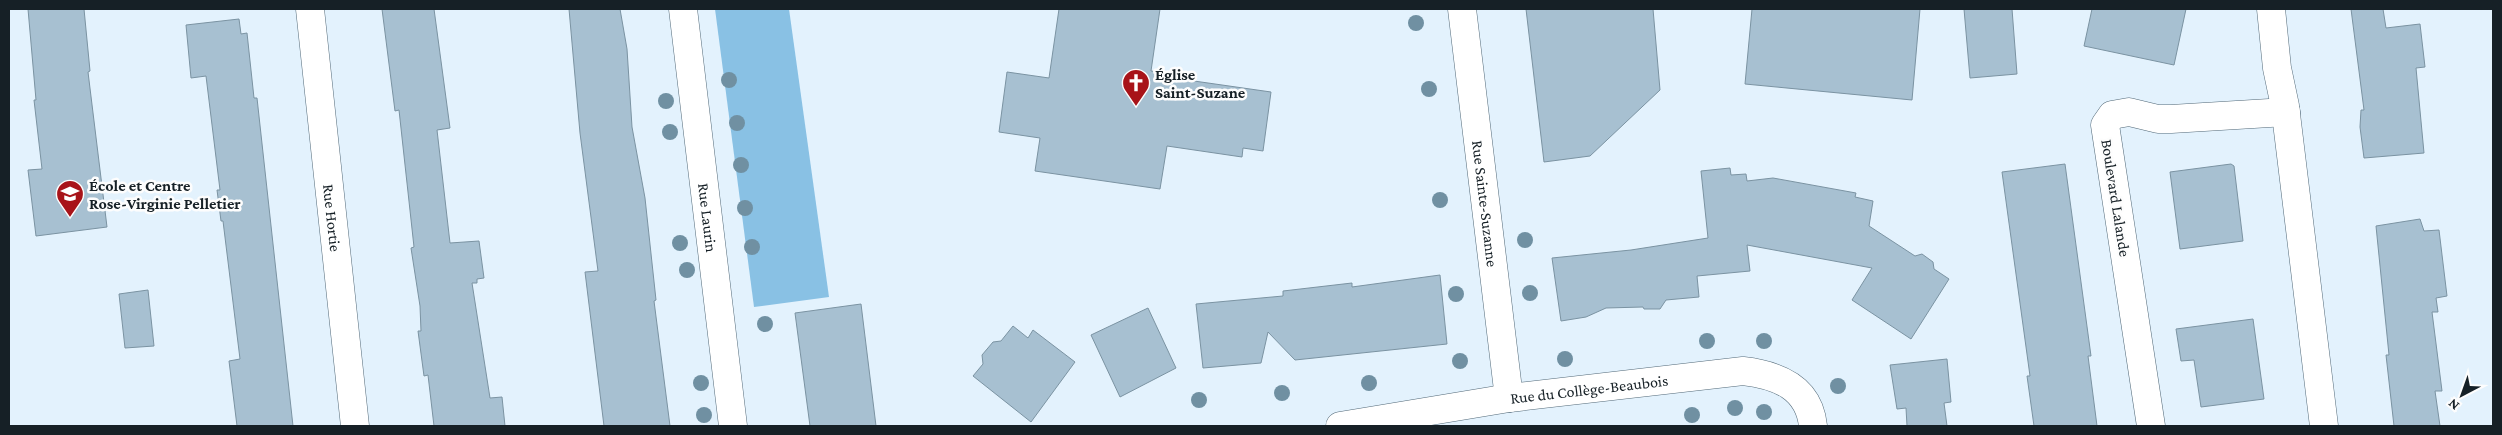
<svg xmlns="http://www.w3.org/2000/svg" width="2502" height="435" font-family="'Crimson Pro',serif">
<style>
.forest{fill:#89c1e4}
.building{fill:#a7c0d1;stroke:#7b93a2}
.lines{fill:none;stroke-linecap:round;stroke-linejoin:round}
.minor-casing{stroke:#526978;stroke-width:29}
.minor{stroke:#fff;stroke-width:28}
.tree{fill:#7090a2}
.labels{text-anchor:middle;dominant-baseline:central;stroke-width:5;stroke-linejoin:round;paint-order:stroke}
.poi-label{font-size:16px;font-weight:bold;fill:#162026;stroke:#fdfdfd;text-anchor:start}
.street-label{font-size:16px;fill:#162026;stroke:#fdfdfd}
</style>
<rect width="100%" height="100%" fill="#e3f2fd"/>
<!-- forest -->
<path class="forest" d="M715,9H789L829,297L754,307Z"/>
<!-- building -->
<path class="building" d="M28,9H84L90,71L88,72L107,227L36,236L28,170L42,169L34,100H36Z
M382,9H434L450,128L437,130L450,243L479,241L484,278L477,279V283H472L490,398L502,397L505,426H434L428,375L424,376L418,331H421L420,306L411,248L414,247L399,110L395,111Z
M569,9H620L627,49L632,127L645,198L656,300L654,301L670,426H604L585,272L598,271L580,133Z
M1059,9H1160L1151,71L1181,75L1180,79L1271,92L1263,151L1243,148L1242,157L1167,146L1160,189L1035,171L1040,138L999,132L1007,72L1049,78Z
M1526,9H1653L1660,90L1590,156L1544,162Z
M1752,9H1920L1912,100L1745,84Z
M1964,9H2012L2017,74L1970,78Z
M2092,9H2186L2174,65L2084,46Z
M2351,9H2383L2386,28L2420,24L2425,67L2416,68L2424,153L2364,158L2360,127L2361,110H2364Z
M239,19L241,34L247,33L254,98H257L293,426H237L229,361L240,359L223,221H221L217,190H220L206,76L191,78L186,25Z
M2065,164L2091,356H2088L2097,426H2034L2027,376H2030L2002,172Z
M2231,164L2234,166L2243,241L2180,249L2170,172Z
M1730,168L1731,175L1746,174L1747,181L1773,178L1856,193L1855,197L1873,201L1869,226L1915,256L1922,254L1933,262L1934,269L1949,279L1911,339L1852,300L1872,268L1747,245L1750,271L1697,276L1699,297L1666,300L1660,309H1644L1643,307L1606,308L1586,317L1561,321L1552,258L1631,250L1708,238L1701,171Z
M2420,219L2424,231L2439,230L2447,296L2436,298L2438,312H2432L2442,391H2435L2440,426H2394L2386,355H2389L2376,226Z
M1440,275L1447,344L1295,360L1268,332L1261,363L1203,368L1196,304L1283,296V291L1352,283V287Z
M148,290L154,346L125,348L119,294Z
M861,304L876,426H810L795,313Z
M1148,308L1176,368L1120,397L1091,335Z
M2253,319L2264,399L2201,407L2194,360L2181,361L2176,329Z
M1013,326L1028,338L1033,330L1075,362L1031,422L973,376L983,364L982,355L993,342L1001,341Z
M1947,359L1951,402L1944,403L1947,426H1907L1906,408L1897,409L1890,365Z"/>
<g class="lines">
<defs>
<g id="minor">
<path id="s1" d="M310,9L355,426"/>
<path id="s2" d="M683,9L733,426"/>
<path id="s3" d="M1462,9L1509,398"/>
<path d="M2271,9L2277,68L2285,106L2324,426"/>
<path id="s4" d="M1340,426L1509,398L1743,371C1778,375 1809,387 1813,426"/>
<path d="M2151,426L2105,125L2112,115L2129,112L2158,119H2171L2286,112"/>
</g>
</defs>
<!-- minor casing -->
<use href="#minor" class="minor-casing"/>
<!-- minor -->
<use href="#minor" class="minor"/>
</g>
<!-- trees -->
<g class="tree">
<circle cx="1416" cy="23" r="8"/>
<circle cx="729" cy="80" r="8"/>
<circle cx="1429" cy="89" r="8"/>
<circle cx="666" cy="101" r="8"/>
<circle cx="737" cy="123" r="8"/>
<circle cx="670" cy="132" r="8"/>
<circle cx="741" cy="165" r="8"/>
<circle cx="1440" cy="200" r="8"/>
<circle cx="745" cy="208" r="8"/>
<circle cx="1525" cy="240" r="8"/>
<circle cx="680" cy="243" r="8"/>
<circle cx="752" cy="247" r="8"/>
<circle cx="687" cy="270" r="8"/>
<circle cx="1530" cy="293" r="8"/>
<circle cx="1456" cy="294" r="8"/>
<circle cx="765" cy="324" r="8"/>
<circle cx="1707" cy="341" r="8"/>
<circle cx="1764" cy="341" r="8"/>
<circle cx="1565" cy="359" r="8"/>
<circle cx="1460" cy="361" r="8"/>
<circle cx="701" cy="383" r="8"/>
<circle cx="1369" cy="383" r="8"/>
<circle cx="1838" cy="386" r="8"/>
<circle cx="1282" cy="393" r="8"/>
<circle cx="1199" cy="400" r="8"/>
<circle cx="1735" cy="408" r="8"/>
<circle cx="1764" cy="412" r="8"/>
<circle cx="704" cy="415" r="8"/>
<circle cx="1692" cy="415" r="8"/>
</g>
<!-- icons -->
<defs>
<symbol id="church-pin" viewBox="-11 -11 22 30"><path d="M0 17L-7.5 6A9.5 9.5 0 1 1 7.5 6Z" fill="#a81319" stroke="#fdfdfd"/><path d="M-1.2-6h2.4v3.5h3.3v2.4h-3.3V6h-2.4V-.1h-3.3v-2.4h3.3Z" fill="#fff"/></symbol>
<symbol id="school-pin" viewBox="-11 -11 22 30"><path d="M0 17L-7.5 6A9.5 9.5 0 1 1 7.5 6Z" fill="#a81319" stroke="#fdfdfd"/><path d="M0-5L7-2L0 1L-7-2ZM-4 1L0 2.5L4 1V4Q0 6-4 4Z" fill="#fff"/></symbol>
</defs>
<g fill-rule="evenodd">
<use href="#church-pin" x="1120" y="67" width="32" height="43"/>
<use href="#school-pin" x="54" y="178" width="32" height="43"/>
</g>
<g class="labels">
<!-- poi labels -->
<g class="poi-label">
<text x="1155" y="74">Église<tspan x="1155" dy="18">Saint-Suzane</tspan></text>
<text x="89" y="185">École et Centre<tspan x="89" dy="18">Rose-Virginie Pelletier</tspan></text>
</g>
<!-- street labels -->
<g class="street-label">
<text transform="translate(2116 198) rotate(81)">Boulevard Lalande</text>
<text stroke="none"><textPath href="#s3" startOffset="196">Rue Sainte-Suzanne</textPath></text>
<text stroke="none"><textPath href="#s1" startOffset="210">Rue Hortie</textPath></text>
<text stroke="none"><textPath href="#s2" startOffset="210">Rue Laurin</textPath></text>
<text stroke="none"><textPath href="#s4" startOffset="252">Rue du Collège-Beaubois</textPath></text>
</g>
</g>
<!-- border -->
<rect width="2502" height="435" fill="none" stroke="#162026" stroke-width="20"/>
<!-- north arrow -->
<g transform="translate(2462 395) rotate(221)" stroke="#fdfdfd" stroke-width="4" paint-order="stroke">
<path d="M0-4L9 19L0 12L-9 19Z" fill="#162026"/>
<text y="-8" font-size="14" font-weight="bold" text-anchor="middle" fill="#162026">N</text>
</g>
</svg>
